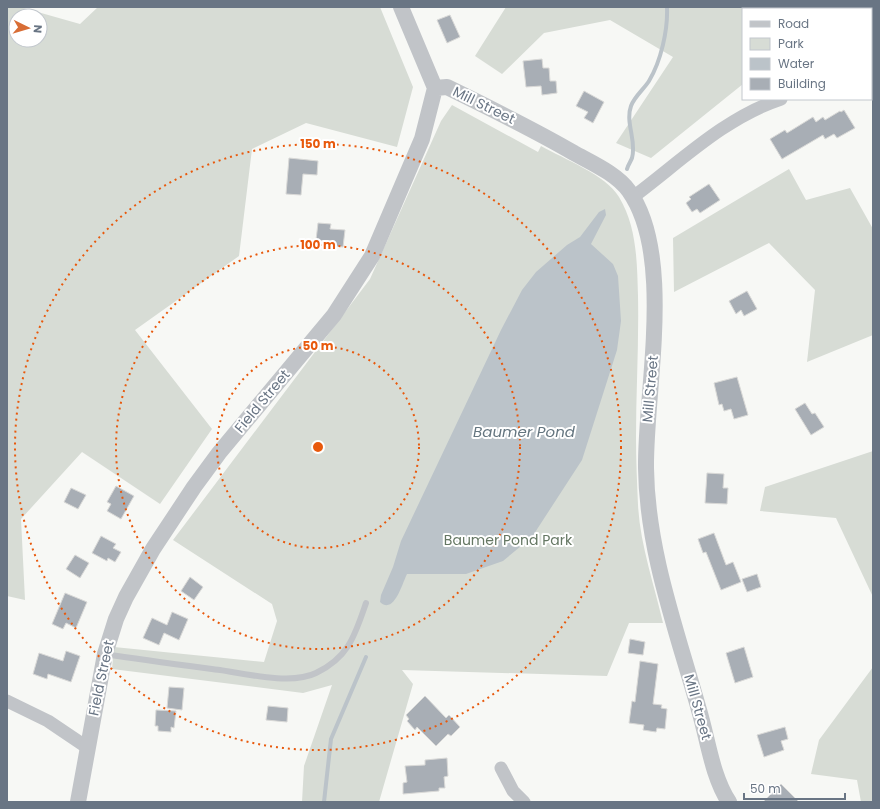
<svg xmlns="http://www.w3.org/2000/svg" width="880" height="809" font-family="Poppins,sans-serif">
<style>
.green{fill:#d7dcd5;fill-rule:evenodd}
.water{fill:#bbc3c9}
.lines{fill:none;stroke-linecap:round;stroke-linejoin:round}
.stream{stroke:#bbc3c9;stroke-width:4}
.building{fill:#a8aeb5;stroke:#d9d9d7}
.service{stroke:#c1c4c8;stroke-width:6}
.minor{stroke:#c1c4c8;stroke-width:13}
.tertiary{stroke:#c1c4c8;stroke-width:16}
.ring{fill:none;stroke:#e8590c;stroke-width:2;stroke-dasharray:2 4}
.labels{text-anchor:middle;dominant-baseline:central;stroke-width:4;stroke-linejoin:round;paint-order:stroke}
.street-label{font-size:14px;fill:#697584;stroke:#fff}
.park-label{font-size:14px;fill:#657763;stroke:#fff}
.water-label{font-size:15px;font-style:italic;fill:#64757f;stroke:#fff}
.centre{fill:#e8590c;stroke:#fff;stroke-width:2}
.ring-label{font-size:12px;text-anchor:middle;font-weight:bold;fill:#e8590c;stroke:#fff;stroke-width:4;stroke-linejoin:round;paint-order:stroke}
</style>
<rect width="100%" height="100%" fill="#f7f8f5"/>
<!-- green -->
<path class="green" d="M7,7H20L80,24L98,7H380L413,87L397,147L306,123L252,149L239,256L135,330L212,429L160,504L82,452L21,519L25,600L7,596ZM16,16H40V40H16Z
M506,7H873V52L871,53V9H743V84L651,158L616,143L673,57L610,20L544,33L502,74L475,56Z
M452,105L538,152L541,146C564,159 606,175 619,197C637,227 637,262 638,296C639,344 636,391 636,438C636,460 637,483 638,505C640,544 654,584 663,623H629L607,676L402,670L413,684L379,802H302L304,766L332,685L303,693L112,669L114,647L264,662L277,621L272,604L173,540L370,279L441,121Z
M789,169L806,200L850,188L873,229V335L807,362L815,290L769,243L674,292L673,238Z
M873,451V597L836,518L760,511L765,487Z
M873,667V802H861L857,780L811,774L819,740Z"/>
<!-- water -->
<path class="water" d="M605,209L606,215L591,244L613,264L618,276L621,321L617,350L582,460L532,537L503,561L466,574H407C402,584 394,615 380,602L381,595L393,567L401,541L501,330L522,290L536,272L567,245L580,237L599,212Z"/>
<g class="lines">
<!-- stream -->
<path class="stream" d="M627,169C628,165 631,161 632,158C637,141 625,123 631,106C634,97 644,89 649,81C661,61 668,30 667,7
M324,802L331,739L366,657"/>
</g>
<!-- building -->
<path class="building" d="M450,15L460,37L447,43L437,20Z
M542,59L543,68H549L550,81H556L557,93L542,95L541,86L526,87L523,61Z
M584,91L604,102L593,123L584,118L588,112L576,106Z
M844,110L855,128L837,138L834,134L825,139L823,135L782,159L770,139L785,130L787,133L813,117L816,122L823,117L825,120L840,111L841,112Z
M289,158L318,161L317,175L303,174L301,195L286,194Z
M709,184L720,200L700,213L697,209L692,212L686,203L691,199L689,197Z
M318,223L331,224L330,229L345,230L343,247L327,245V241L316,240Z
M747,291L757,309L744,316L741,310L736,314L729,301Z
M737,377L748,415L734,419L731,409L724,411L722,404L719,405L714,383Z
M805,403L812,414L815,413L824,427L811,435L795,409Z
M707,473L724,474L723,488H728L727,504L705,503Z
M116,486L134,496L121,519L107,511L111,504L107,502Z
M71,488L86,495L78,509L64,502Z
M714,533L726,565L733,562L741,582L721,590L706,552L703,553L698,539Z
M101,536L116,544L113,548L121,552L115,562L108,558L107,561L92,553Z
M75,555L89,563L80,578L66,569Z
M757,574L761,587L747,592L742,579Z
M190,577L203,587L194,600L181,591Z
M65,593L87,602L76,628L66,623L63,629L52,624Z
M172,612L188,619L179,640L164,633L159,645L143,638L152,618L167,625Z
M630,639L645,642L643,655L628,653Z
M744,647L753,677L735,683L726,653Z
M66,651L80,656L71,682L48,674L47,679L33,674L39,653L63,661Z
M640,661L658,664L653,704L662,705L661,708L667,709L665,729L657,728L656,732L643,730L644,725L629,723L632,701L635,702Z
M169,687L184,688L182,710L167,708Z
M425,696L446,718L449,715L460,727L451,736L448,734L436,746L417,727L415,730L407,721L409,719L406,715Z
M268,706L288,708L287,722L266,720Z
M156,710L176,711L174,728L171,727V732L158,731V726H155Z
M785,727L788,739L781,741L784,750L764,757L757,735Z
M447,758L448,776L444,777L445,788H439V791L403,794V783L407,782L405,766L425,765V760Z
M781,784L799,802H763Z"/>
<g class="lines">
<!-- service -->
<path class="service" d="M105,654C143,660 182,665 220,670C246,674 292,685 316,673C349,657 355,635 366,603"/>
<!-- minor -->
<path class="minor" d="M871,78H873
M633,197C680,162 724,118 781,99
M7,701L48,721L88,748
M501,768L513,791L524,802"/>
<!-- tertiary -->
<path class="tertiary" d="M435,88L447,87C490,108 533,129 574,153C592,163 617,174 629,191C675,256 645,391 646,468C647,551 677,631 699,710C708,740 712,776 729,802
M78,802L105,654L116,619L126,597L153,549L194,487L219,453L334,315L372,256L422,139L435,88L401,7"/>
</g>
<!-- distance rings -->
<g class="ring">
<circle cx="318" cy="447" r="101"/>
<circle cx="318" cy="447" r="202"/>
<circle cx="318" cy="447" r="303"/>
</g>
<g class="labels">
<!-- street labels -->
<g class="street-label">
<text transform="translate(484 105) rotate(26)">Mill Street</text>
<text transform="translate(650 389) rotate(-85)">Mill Street</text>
<text transform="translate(262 401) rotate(-50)">Field Street</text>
<text transform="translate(101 678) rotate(-78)">Field Street</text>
<text transform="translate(698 707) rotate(74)">Mill Street</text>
</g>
<!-- park labels -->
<g class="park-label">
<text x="508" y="540">Baumer Pond Park</text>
</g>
<!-- water labels -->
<g class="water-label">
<text x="524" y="431">Baumer Pond</text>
</g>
</g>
<circle cx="318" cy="447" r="6" class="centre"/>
<g class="ring-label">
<text x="318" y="148">150 m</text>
<text x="318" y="249">100 m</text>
<text x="318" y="350">50 m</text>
</g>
<!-- border -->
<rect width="880" height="809" fill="none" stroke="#697584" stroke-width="16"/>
<!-- legend -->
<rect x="742" y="8" width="130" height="92" fill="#ffffff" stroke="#c3c8ce"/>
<rect x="750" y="21" width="20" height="6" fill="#c1c4c8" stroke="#c3c8ce"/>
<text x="778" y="28" font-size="12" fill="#697584">Road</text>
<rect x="750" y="38" width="20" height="12" fill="#d7dcd5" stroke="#c3c8ce"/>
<text x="778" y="48" font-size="12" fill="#697584">Park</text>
<rect x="750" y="58" width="20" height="12" fill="#bbc3c9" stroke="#c3c8ce"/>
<text x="778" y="68" font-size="12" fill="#697584">Water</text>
<rect x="750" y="78" width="20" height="12" fill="#a8aeb5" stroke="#c3c8ce"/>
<text x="778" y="88" font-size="12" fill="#697584">Building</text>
<!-- north arrow -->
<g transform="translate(28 28) rotate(95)"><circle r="19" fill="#ffffff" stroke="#c3c8ce"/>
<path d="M0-3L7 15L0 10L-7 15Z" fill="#d86d35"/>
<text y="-6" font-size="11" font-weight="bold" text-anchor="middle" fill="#697584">N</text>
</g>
<!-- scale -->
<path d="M744 793v6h101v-6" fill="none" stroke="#697584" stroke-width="2"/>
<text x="750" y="793" font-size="12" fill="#697584" stroke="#ffffff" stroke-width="3" paint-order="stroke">50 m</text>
</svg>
